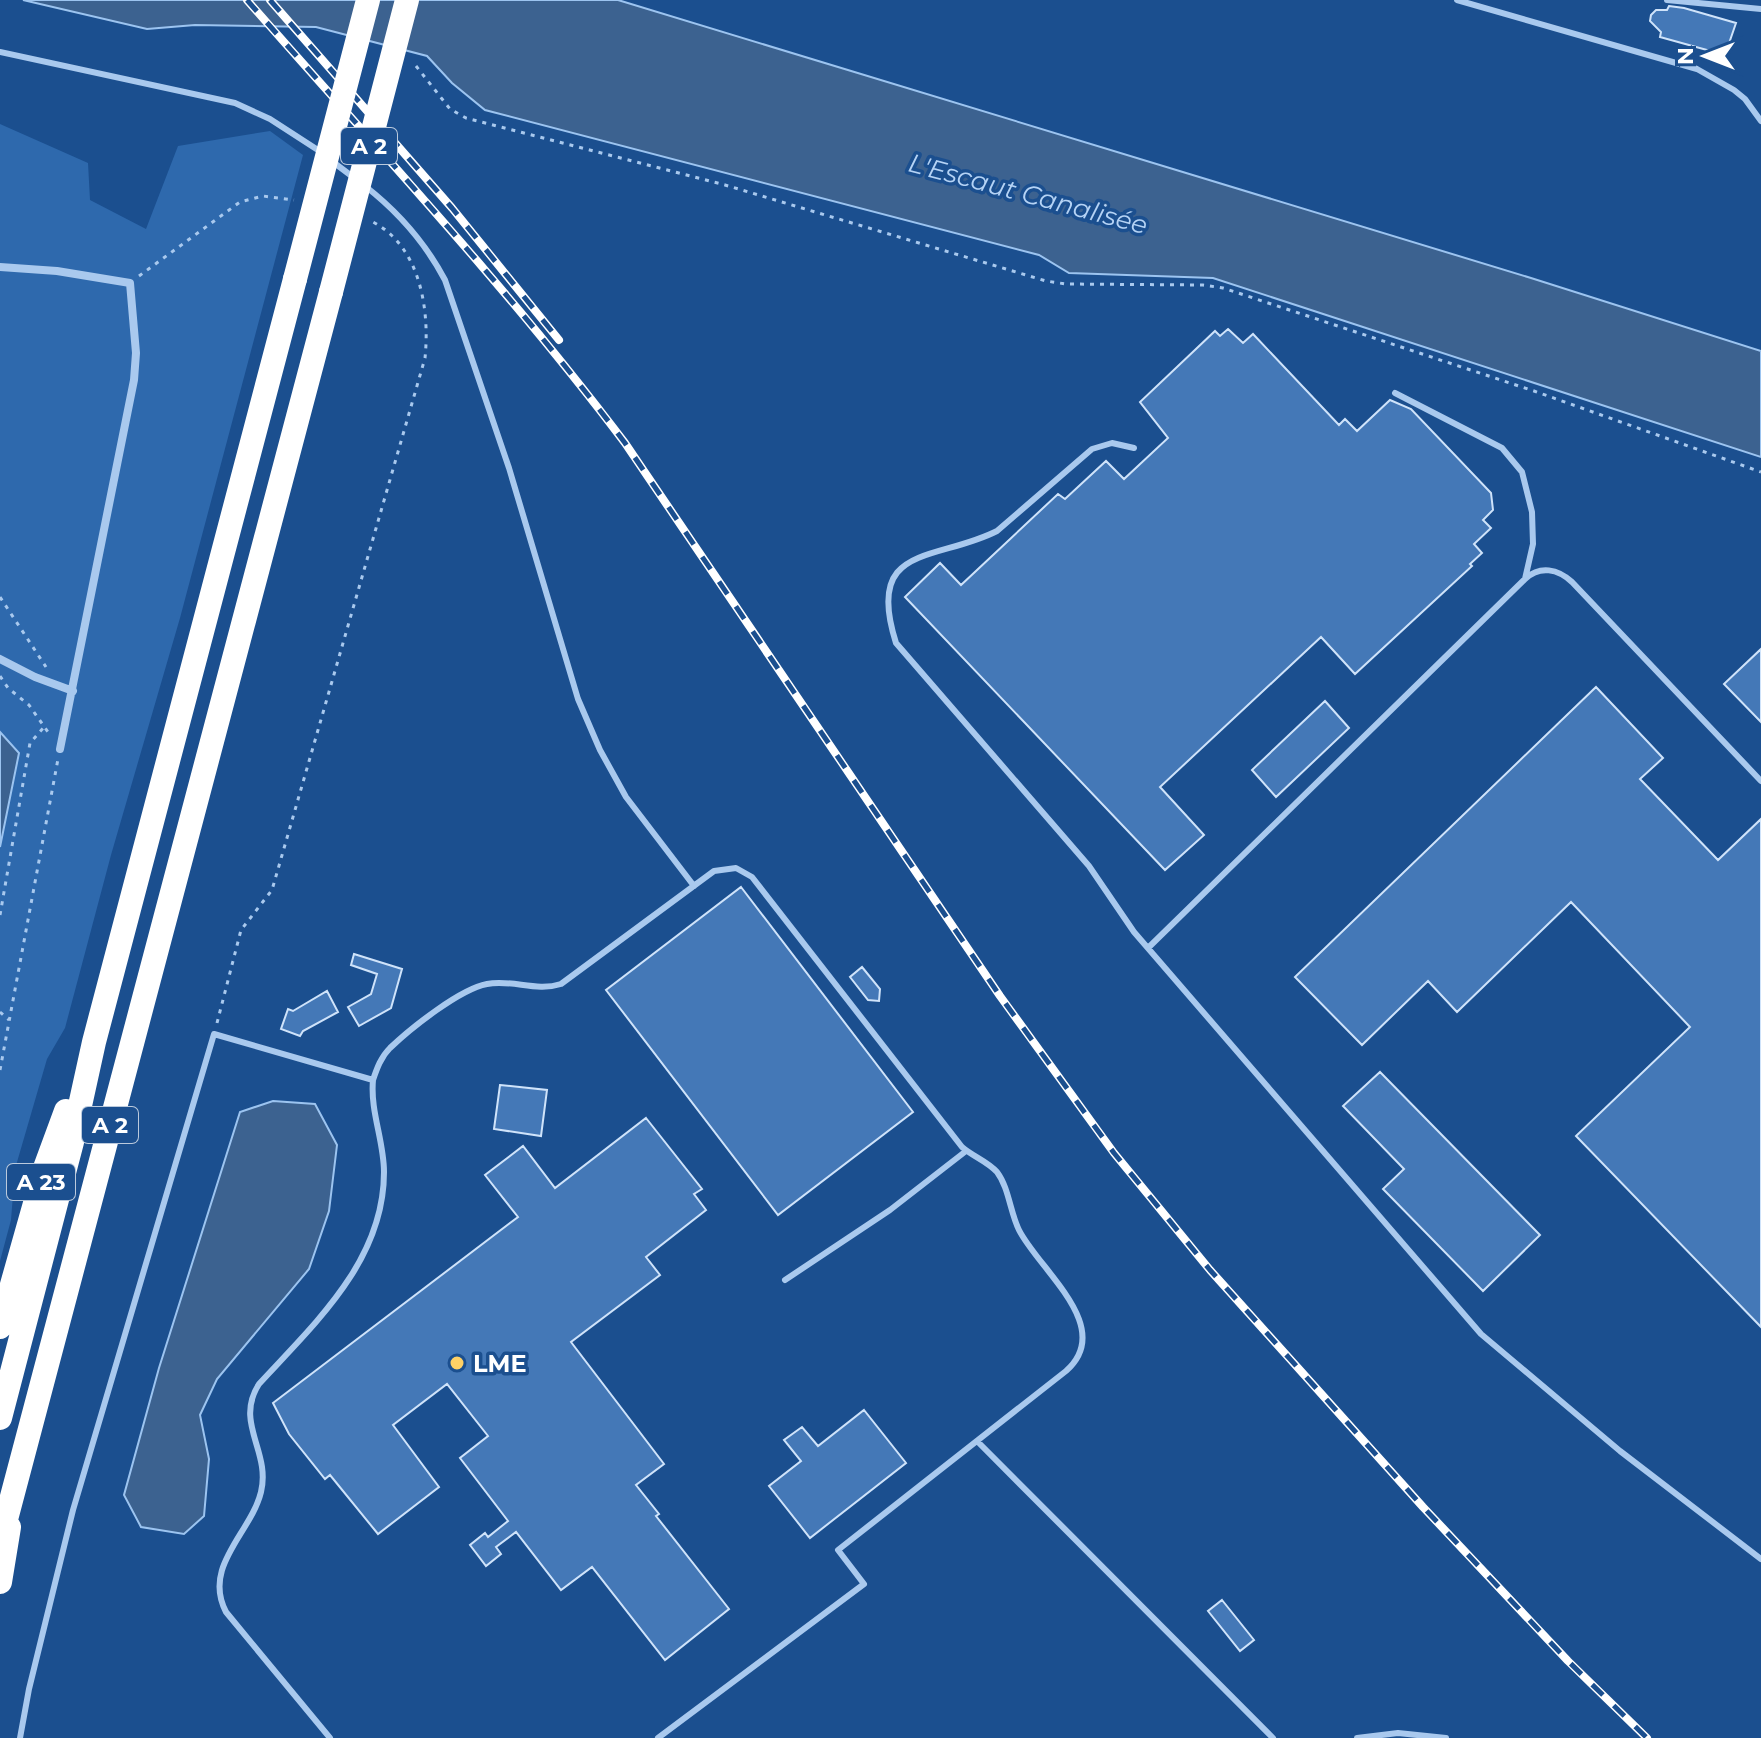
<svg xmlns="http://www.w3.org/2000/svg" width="1761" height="1738" font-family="Montserrat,sans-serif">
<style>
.green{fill:#2e69ad}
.water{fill:#3c6290;stroke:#9cc4f0;stroke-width:2}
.building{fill:#4478b7;stroke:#cfe3fa;stroke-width:2}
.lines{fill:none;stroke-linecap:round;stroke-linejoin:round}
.path{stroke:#a9c9ee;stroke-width:3;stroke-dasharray:4 6;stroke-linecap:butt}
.lane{stroke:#a9c9ee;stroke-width:6}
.street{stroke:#a9c9ee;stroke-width:8}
.highway{stroke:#fff;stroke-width:24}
.rail-casing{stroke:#fff;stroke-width:8}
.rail{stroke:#1b4f8f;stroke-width:5;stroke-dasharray:15;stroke-linecap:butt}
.highway-bridge{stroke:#fff;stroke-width:24}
.poi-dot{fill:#ffd166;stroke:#1b4f8f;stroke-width:3}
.labels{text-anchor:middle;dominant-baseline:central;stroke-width:7;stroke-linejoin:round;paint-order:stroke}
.shield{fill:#1b4f8f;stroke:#bbcadd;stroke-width:2}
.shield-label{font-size:22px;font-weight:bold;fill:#fff}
.poi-label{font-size:24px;font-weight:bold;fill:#fff;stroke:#1b4f8f;text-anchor:start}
.water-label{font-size:26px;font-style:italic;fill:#b5d3f5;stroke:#1b4f8f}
</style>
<rect width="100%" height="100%" fill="#1b4f8f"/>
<!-- green -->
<path class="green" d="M0,124L88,163L90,200L146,229L178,146L270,131L303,155L180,618L111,855L65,1028L47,1059L15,1169L11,1220L0,1261V847L19,753L0,732Z"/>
<!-- water -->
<path class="water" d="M23,0H618L1531,278L1761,351V457L1213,278L1069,273L1039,255L485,110L452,83L427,56L316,27L195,25L147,29Z
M0,732L19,753L0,847Z
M273,1101L315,1104L337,1145L329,1211L309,1269L217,1379L200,1415L209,1459L204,1516L184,1534L141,1527L124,1495L159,1368L240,1112Z"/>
<!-- building -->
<path class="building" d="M1669,6L1684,8L1736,23L1725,55L1660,37L1661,32L1650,21L1651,15L1656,10H1667Z
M1228,329L1243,343L1253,334L1339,425L1345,419L1357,431L1390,400L1411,409L1491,493L1493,510L1483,520L1491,528L1474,544L1482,553L1470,564L1472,566L1355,674L1321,637L1160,787L1204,835L1165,870L905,597L940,563L961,585L1058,494L1065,499L1106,461L1124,479L1168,438L1140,402L1215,331L1220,336Z
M1761,649V722L1724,684Z
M1596,687L1663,758L1640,779L1718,860L1761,819V1327L1576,1136L1690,1027L1571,902L1457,1012L1428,981L1362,1045L1295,977Z
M1325,701L1349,728L1276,797L1252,770Z
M741,887L913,1112L778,1215L606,990Z
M354,954L402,969L391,1008L359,1026L348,1007L371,994L377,974L351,965Z
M862,967L880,989L879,1001L868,1000L850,977Z
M327,991L338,1012L303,1031L300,1036L281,1029L288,1009L293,1011Z
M1380,1072L1540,1235L1483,1291L1383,1189L1404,1169L1343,1106Z
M500,1085L547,1090L541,1136L494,1129Z
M646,1118L702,1189L694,1194L706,1210L646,1257L660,1275L571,1342L664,1464L636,1485L659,1514L656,1516L729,1609L665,1660L592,1567L561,1590L516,1532L496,1547L501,1554L486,1566L470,1545L485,1533L488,1537L508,1521L460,1458L488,1436L447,1384L393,1425L439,1487L378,1534L330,1475L325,1479L289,1434L273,1403L518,1217L485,1175L523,1146L555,1188Z
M864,1410L906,1463L810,1538L769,1486L801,1461L784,1440L802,1427L818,1446Z
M1222,1600L1254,1640L1240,1651L1208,1611Z"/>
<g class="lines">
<!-- path -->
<path class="path" d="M416,66L450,109L466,118L725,185L1046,281L1066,284L1203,285L1223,288L1534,391L1761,472
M139,276L240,202L263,196L294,200
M0,597L46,667
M0,676L8,688L29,705L50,735
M0,915L30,743L44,727
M0,1012L9,1020
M217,1023L241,930L272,890L425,358C430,309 420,245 371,221
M0,1070L58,759"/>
<!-- lane -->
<path class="lane" d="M1457,0L1697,69L1734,90L1745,99L1761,121
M1667,0L1761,9
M0,52L235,103L270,119L321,152
M333,162L353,177
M365,186C397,211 426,244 445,280L509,468L578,699L600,750L626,797L694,886
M1395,393L1502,448L1522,472L1532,512L1533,544L1525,579
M1134,448L1112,443L1092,449L997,531C936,562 864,543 896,643L1089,866L1134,932L1481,1334L1620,1451L1761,1559
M1148,948L1525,579C1540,565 1558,569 1572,582L1761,781
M785,1280L890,1210L966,1151
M977,1441L1273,1738
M20,1738L29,1689L73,1510L214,1034L373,1080C377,1068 381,1057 390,1048C411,1028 460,989 487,984C512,979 536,992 561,984L714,871L736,868L752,877L962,1147C972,1156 987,1161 997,1172C1009,1188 1010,1212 1019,1230C1039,1270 1116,1327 1066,1371L838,1550L864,1584L658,1738
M330,1738L226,1612C202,1566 251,1533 261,1492C271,1451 234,1423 259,1384C315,1323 384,1261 384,1172C384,1141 370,1111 373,1080
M1357,1738L1398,1733L1446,1738"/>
<!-- street -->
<path class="street" d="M0,267L57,271L130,283L136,353L134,380L60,749
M0,659L35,677L73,691"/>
<!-- highway -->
<path class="highway" d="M0,1327L45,1168L66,1111
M0,1418L72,1142L94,1042L295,279
M0,1542L331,292
M0,1582L9,1527"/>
<defs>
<path id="rail" d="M247,0C375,146 508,288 625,443L1000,996L1114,1153L1210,1270L1423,1507L1568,1661L1647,1738
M270,0L452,208L559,340"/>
</defs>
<!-- rail casing -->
<use href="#rail" class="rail-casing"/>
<!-- rail -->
<use href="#rail" class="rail"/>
<!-- highway-bridge -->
<path class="highway-bridge" d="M295,279L368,0
M331,292L407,0"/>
</g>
<!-- markers -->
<circle class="poi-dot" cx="457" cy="1363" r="8"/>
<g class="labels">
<!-- shield labels -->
<g class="shield">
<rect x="341" y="128" width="56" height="36" rx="6"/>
<rect x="82" y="1107" width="56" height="36" rx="6"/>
<rect x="7" y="1164" width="68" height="36" rx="6"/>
</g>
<g class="shield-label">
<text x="369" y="146">A 2</text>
<text x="110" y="1125">A 2</text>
<text x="41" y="1182">A 23</text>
</g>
<!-- poi labels -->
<g class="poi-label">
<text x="473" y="1363">LME</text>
</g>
<!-- water labels -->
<g class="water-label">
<text transform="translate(1028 194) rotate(15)">L'Escaut Canalisée</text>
</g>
</g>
<!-- north arrow -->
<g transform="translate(1705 56) rotate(270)" stroke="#1b4f8f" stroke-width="6" paint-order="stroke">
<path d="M0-6L14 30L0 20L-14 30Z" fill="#ffffff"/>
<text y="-12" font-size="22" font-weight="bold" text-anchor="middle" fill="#ffffff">N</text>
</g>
</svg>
